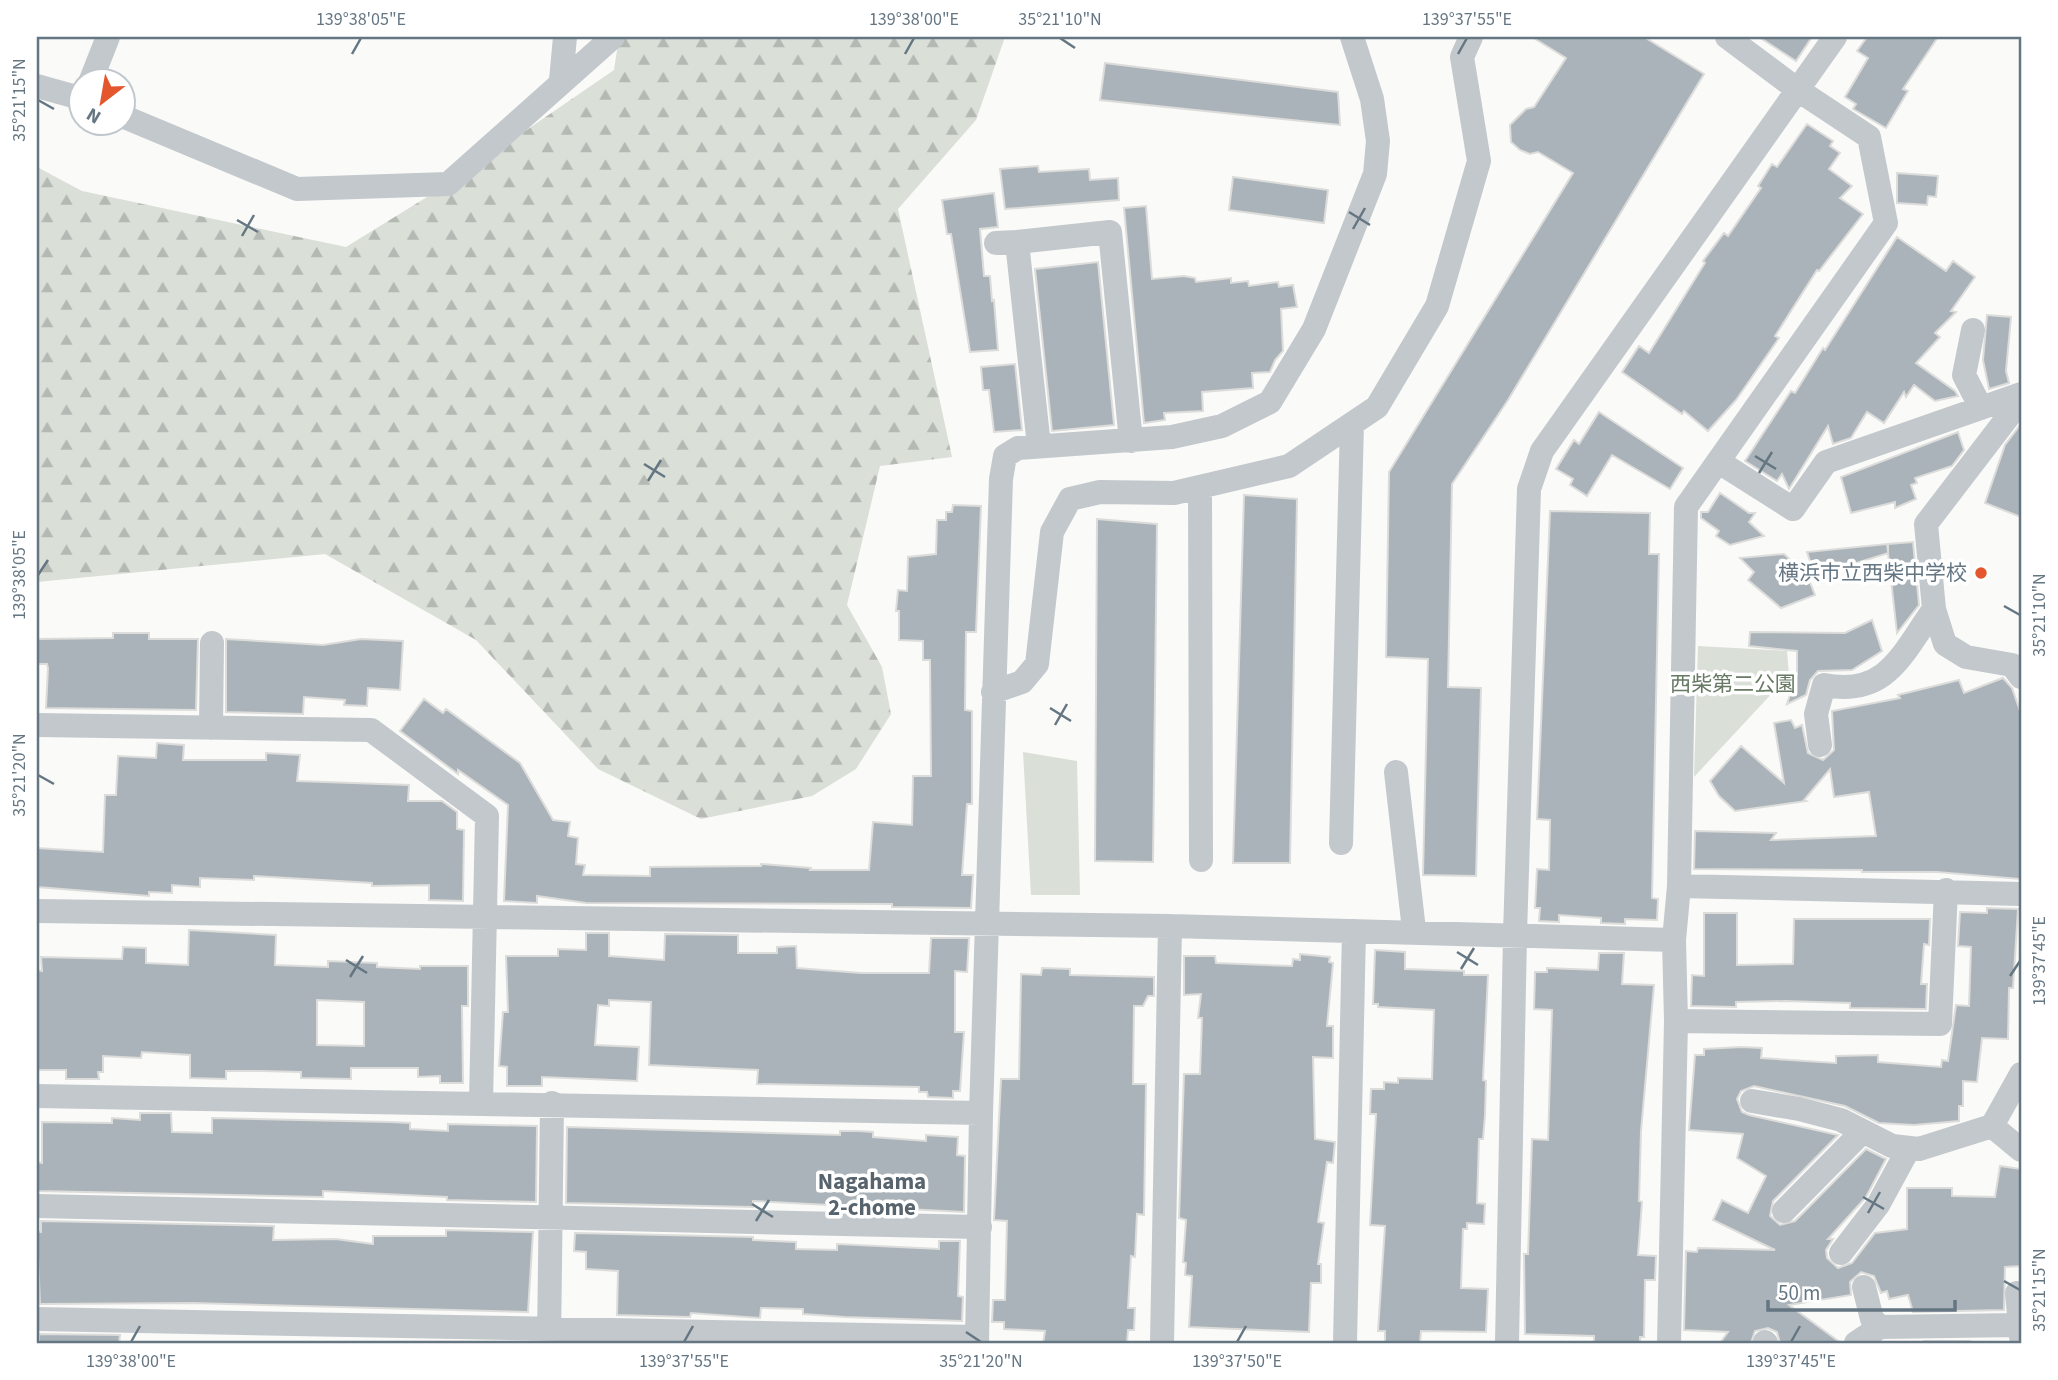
<svg xmlns="http://www.w3.org/2000/svg" width="2058" height="1380" font-family="'Source Sans 3','Noto Sans JP',sans-serif">
<style>
.forest{fill:url(#forest-firs)}
.green{fill:#dadfd7}
.building{fill:#aab3b9;stroke:#dcdcda;stroke-width:2;fill-rule:evenodd}
.lines{fill:none;stroke-linecap:round;stroke-linejoin:round}
.minor{stroke:#c3c8cc;stroke-width:24}
.ticks{fill:none;stroke:#657683;stroke-width:2.5}
.poi-dot{fill:#e4572e;stroke:#fff;stroke-width:2.5}
.labels{text-anchor:middle;dominant-baseline:central;stroke-width:7;stroke-linejoin:round;paint-order:stroke}
.poi-label{font-size:21px;fill:#657683;stroke:#fff;text-anchor:end}
.park-label{font-size:21px;fill:#687a64;stroke:#fff}
.neighbourhood-label{font-size:23px;font-weight:bold;fill:#57646e;stroke:#fff}
.neatline{fill:none;stroke:#657683;stroke-width:2.5}
.ticks-label{font-size:18px;text-anchor:middle;fill:#657683}
</style>
<defs>
<pattern id="forest-firs" width="22" height="20" patternUnits="userSpaceOnUse" patternTransform="scale(1.75)"><rect width="22" height="20" fill="#dadfd7"/><path d="M5 1l3.5 6h-7zM16 11l3.5 6h-7z" fill="#b4b9b4"/></pattern>
</defs>
<rect width="100%" height="100%" fill="#fafaf8"/>
<!-- forest -->
<path class="forest" d="M619,37H1005L976,120L898,209L952,457L880,466L847,605L882,667L891,714L856,769L812,796L701,819L598,769L476,640L325,554L37,582V167L82,191L346,247L448,184L614,70Z"/>
<!-- green -->
<path class="green" d="M1698,646L1787,651L1789,675L1694,777Z
M1023,752L1077,761L1080,895H1031Z"/>
<!-- building -->
<path class="building" d="M1532,37H1644L1704,74L1508,400L1452,484L1448,687L1481,688L1476,876L1423,875L1428,659L1386,657L1389,472L1573,173L1538,152L1530,154L1520,150L1511,142L1510,125L1526,109L1534,107L1566,58Z
M1759,37H1812L1796,61Z
M1867,37H1938L1903,89L1908,91L1886,128L1853,109L1856,104L1845,97L1868,58L1857,51Z
M1105,63L1338,92L1340,125L1100,100Z
M1807,124L1833,141L1830,146L1840,153L1829,169L1852,186L1840,198L1863,214L1819,271L1817,270L1775,336L1779,338L1736,400L1708,431L1684,411L1682,414L1622,372L1639,346L1649,353L1705,263L1703,261L1724,233L1728,236L1761,188L1758,186L1772,164L1777,167Z
M1038,166L1039,172L1089,169L1090,180L1118,178L1119,200L1005,209L1000,169Z
M1897,173L1938,176L1936,197L1928,196L1927,205L1897,203Z
M1233,177L1328,190L1324,223L1229,210Z
M994,193L998,227L980,229L984,276H990L992,301L994,300L998,350L970,352L951,234H947L942,200Z
M1146,206L1152,279L1184,276L1195,278L1196,282L1231,278V283L1248,281L1249,286L1278,282L1279,287L1293,285L1297,307L1281,309L1283,351L1275,360L1270,372L1252,373L1253,388L1202,392L1203,411L1164,413L1165,420L1144,423L1124,208Z
M1897,237L1946,271L1953,261L1975,277L1951,311L1956,312L1935,333L1940,337L1916,363L1955,391L1958,396L1935,401L1914,385L1906,397L1904,392L1884,423L1867,412L1851,438L1833,444L1828,426L1789,489L1782,474L1777,481L1745,461L1791,391L1795,393L1823,348L1825,350Z
M1098,262L1114,425L1052,431L1035,269Z
M1987,315L2011,317L2006,371L2009,383L1989,389L1983,360Z
M1015,364L1022,430L994,432L989,390H983L981,367Z
M1599,412L1683,468L1670,489L1612,455L1587,496L1570,485L1573,479L1556,469L1574,440L1579,444Z
M2021,424V517L1985,503L2005,445Z
M1958,432L1964,450L1952,466L1915,478L1917,483L1911,485L1916,499L1895,508V502L1851,513L1841,477Z
M1720,493L1749,513H1755L1749,522L1764,536L1730,545L1716,536L1719,531L1701,518V512H1708Z
M1244,495L1297,499L1290,863H1233Z
M953,505L981,506L976,632H966L965,710L972,711V804H967L962,875H973L971,908L892,907V904L586,903L537,896V903L504,901L508,805L458,770V774L400,731L424,699L443,713L446,709L520,763L553,820L570,822L568,836L578,838L576,864L585,865L583,875L650,876V867L761,866V864L811,868L810,870H869L873,822L912,825L913,776H931L930,660H923V641L899,640V611H896L898,590L907,591L908,557L936,554L937,520H946V512H952Z
M1550,511L1650,513L1649,554H1659L1652,898L1658,899L1657,920L1625,919V924L1601,923V918L1559,915V922L1539,921L1540,908H1535L1537,869L1549,870L1550,820L1537,819Z
M1097,519L1157,524L1153,862L1095,861Z
M1913,542L1919,605L1897,633L1888,553L1815,576L1807,552L1887,544L1888,552V544Z
M1784,554L1807,575L1815,595L1781,608L1748,580L1754,572L1740,558Z
M1872,620L1882,651L1852,670L1818,671L1810,680L1806,695L1787,704L1797,674V651L1749,646L1750,632L1845,633Z
M113,633H149V639H198L196,710L46,708L48,668L47,664H37V639L113,638Z
M226,639L323,645L361,639L403,641L400,690L368,688L367,706L344,705L345,700L304,697L303,714L226,712Z
M2003,678L2012,688L2021,714L2020,879L1937,872H1862V870L1694,869L1695,831L1776,833L1771,840L1876,836L1869,792L1834,797L1830,769L1804,800L1806,801L1735,811L1719,796L1710,781L1741,746L1784,783L1774,723L1791,720L1795,728L1802,725L1808,753L1823,760L1834,750L1832,711L1900,698L1898,695L1959,680L1964,693Z
M157,743L184,745L183,760H266V753L300,755L297,781L409,785L408,801H442L457,812V829L464,830L463,901L429,900V885L372,886V883L254,876V880L200,878V887L172,885V893L149,892V896L37,887V848L103,852L105,795H116L118,756L156,758Z
M1987,908L2018,909L2013,988H2009L2008,1039L1982,1038L1977,1082L1963,1081V1106H1959V1121L1914,1125L1879,1123L1845,1106L1754,1086L1741,1091L1737,1099L1742,1112L1749,1115L1838,1135L1773,1201L1770,1216L1780,1225L1795,1221L1866,1149L1886,1159L1866,1197L1828,1239H1833L1826,1250L1827,1258L1838,1268L1852,1263L1875,1233L1907,1229V1188H1952V1196L1995,1197L2000,1166L2021,1169V1266L2005,1267L2004,1310L1913,1312L1908,1295L1889,1299L1887,1291L1881,1293L1874,1276L1861,1272L1850,1282L1851,1295L1789,1305L1841,1343H1780L1777,1332L1768,1328L1755,1331L1751,1343H1720L1728,1332L1684,1330L1686,1251L1697,1252L1698,1248L1775,1250L1713,1220L1722,1200L1748,1213L1766,1176L1737,1158L1743,1134L1689,1130L1695,1055H1704V1049L1741,1047L1762,1048L1761,1058L1836,1063V1056L1878,1055V1062L1941,1067L1942,1060L1948,1061L1956,1005L1969,1006L1971,947L1958,946L1960,912L1987,913Z
M1704,913H1737V965L1793,964L1794,919H1930L1929,945L1924,944L1921,984H1927L1926,1009L1850,1008V1003L1785,1001L1736,1002V1007L1691,1006L1692,975L1704,976Z
M189,930L276,935L275,965L328,967V961L377,963V967L420,969V966H468V1006H462L463,1083H440V1076L418,1077V1068H351V1079L301,1078V1072L262,1071H226V1079L190,1078V1055L142,1052L141,1058L103,1056V1072H98L99,1079H66V1070H37V970L42,971L41,957L122,959L123,947L146,948V963L188,965ZM317,1000L364,1002V1046L317,1045Z
M586,933H609V956L664,960L665,934L738,935V953H777V947L796,946L797,968L861,973H929L931,938H969L967,972L955,971V1032H964L960,1091H953V1098L928,1097L927,1092H919V1087L757,1084L758,1070L649,1065L651,1002L609,1000V1006L598,1005L595,1045L639,1047L637,1081L542,1077V1086H507V1067L499,1066L503,1012H508L506,956H558V949L586,950Z
M1375,950L1405,952V969L1464,971V975H1488L1483,1080L1486,1081L1485,1115L1483,1139H1479L1477,1203L1485,1204L1484,1224L1467,1223V1229H1463L1461,1288L1488,1289L1486,1332L1421,1331L1420,1343H1385V1331H1378L1385,1226L1370,1225L1376,1114H1370L1371,1089H1384V1082L1398,1083V1078L1432,1079L1434,1010L1378,1007V1004H1373Z
M1599,953H1624L1622,984L1654,985L1641,1131L1639,1201L1642,1202L1638,1255L1656,1256L1655,1280H1645L1644,1337H1640V1343L1594,1342V1336L1525,1334L1524,1254H1528L1532,1139L1548,1140L1552,1010L1534,1009L1535,972H1547V968L1598,970Z
M1300,954L1330,957L1329,962L1333,963L1327,1026H1333V1058L1313,1057L1315,1139L1335,1142L1333,1163L1327,1162L1318,1222L1324,1223L1318,1264H1321V1283H1311L1309,1332L1189,1327L1192,1276L1185,1275L1186,1263L1183,1262L1186,1220L1179,1218L1184,1074H1200L1202,1018H1198L1201,994L1184,995V956H1215L1216,963L1292,966L1293,959L1300,960Z
M1042,968L1070,969V975L1154,977V996H1148L1143,1006H1134L1133,1084H1146L1144,1215L1137,1214L1135,1257L1131,1256L1128,1308H1135L1134,1330H1128L1127,1343H1043L1045,1331L1004,1329V1322H992L993,1300H1005L1007,1221L994,1220L1001,1079H1019L1021,974L1041,975Z
M140,1113H171L172,1132L212,1133V1118L390,1122L410,1123V1129L448,1131V1124L537,1126L536,1202L447,1200V1197L323,1191V1197L37,1191V1162L42,1163V1122L112,1123V1118L140,1120Z
M567,1127L840,1135V1131H858L873,1132V1137L926,1141V1135L958,1137L957,1155L965,1156L964,1212L753,1201V1207L566,1203Z
M41,1221L274,1226L273,1240L336,1239L373,1244V1236H446V1230L533,1232L528,1312L193,1303L40,1304L37,1231L41,1232Z
M575,1233L753,1237V1240L796,1242V1249L837,1250V1244L939,1249V1241H960L958,1296L963,1297L962,1321L845,1317L803,1314V1309L761,1308L760,1318L691,1313L690,1317L617,1315L618,1271L586,1269V1252L574,1251Z
M39,1334L120,1335L119,1343H39Z
M1924,1341H1970L1971,1343H1925Z"/>
<g class="lines">
<!-- minor -->
<path class="minor" d="M91,80L108,37
M561,80L565,37
M37,86L80,98
M122,116L297,189L448,184L613,37
M996,243L1017,242
M1973,330L1964,375L1981,408
M2021,400L1926,524L1934,609L1945,644L1966,657L2012,665L2021,677
M1039,446L1017,242L1110,232L1131,441
M1719,462L1793,509L1826,462L2021,394
M1200,488L1201,860
M993,692L1022,682L1037,664L1052,532L1070,499L1100,492L1174,493L1289,466L1377,407L1437,306L1479,161L1462,57L1471,37
M37,725L371,730L487,816L481,1103
M211,728L212,643
M1820,745L1816,714L1824,685C1887,697 1902,654 1934,609
M1396,772L1414,930
M1341,843L1352,424
M1679,886L2021,894
M37,911L1170,926L1674,940
M1676,1021L1940,1024L1946,890
M2021,1074L1992,1126L2021,1150
M37,1096L981,1113
M1752,1101L1799,1109L1841,1120L1892,1146L1919,1149L1992,1126
M37,1206L980,1227
M1784,1211L1862,1132
M1841,1253L1878,1205L1909,1148
M1864,1287L1872,1319L1880,1327
M2017,1293L2021,1337
M37,1319L977,1337
M1765,1342L1766,1343
M549,1343L552,1103
M977,1343L981,1113L1001,479L1005,456L1018,448L1172,437L1222,426L1270,402L1314,329L1375,174L1378,141L1372,99L1352,37
M1162,1343L1170,926
M1345,1343L1354,931
M1507,1343L1515,934L1529,489L1542,451L1835,37
M1669,1343L1676,1021L1674,940L1679,886L1686,507L1886,223L1869,137L1798,90L1727,37
M1856,1343L1880,1327L2019,1325"/>
</g>
<!-- ticks -->
<path class="ticks" d="M1060,38L1075,48M352,54L361,38M905,54L914,38M1458,54L1467,38M38,100L54,109M1349,212L1370,225M237,220L258,232M1353,229L1365,208M242,236L254,215M1755,456L1776,469M644,464L665,477M1759,473L1772,452M648,481L661,460M38,575L48,560M2004,606L2020,615M1050,708L1071,721M1055,725L1067,704M38,775L54,784M1457,952L1478,965M346,960L367,973M1461,969L1474,948M2010,976L2020,961M350,977L363,956M1863,1197L1884,1209M752,1204L773,1217M1868,1213L1880,1192M756,1221L769,1200M2004,1281L2020,1290M966,1332L981,1342M131,1342L140,1326M684,1342L693,1326M1237,1342L1246,1326M1791,1342L1800,1326"/>
<!-- markers -->
<circle class="poi-dot" cx="1981" cy="573" r="7"/>
<g class="labels">
<!-- poi labels -->
<g class="poi-label">
<text x="1967" y="573">横浜市立西柴中学校</text>
</g>
<!-- park labels -->
<g class="park-label">
<text x="1733" y="684">西柴第二公園</text>
</g>
<!-- neighbourhood labels -->
<g class="neighbourhood-label">
<text x="872" y="1181">Nagahama<tspan x="872" dy="26">2-chome</tspan></text>
</g>
</g>
<!-- border -->
<rect width="2058" height="1380" fill="none" stroke="#ffffff" stroke-width="77"/>
<!-- north arrow -->
<g transform="translate(102 102) rotate(211)"><circle r="33" fill="#ffffff" stroke="#c1c8cd" stroke-width="2"/>
<path d="M0-5L12 26L0 18L-12 26Z" fill="#e4572e"/>
<text y="-10" font-size="19" font-weight="bold" text-anchor="middle" fill="#657683">N</text>
</g>
<!-- scale -->
<path d="M1768 1300v10h187v-10" fill="none" stroke="#657683" stroke-width="3.5"/>
<text x="1778" y="1300" font-size="21" fill="#657683" stroke="#ffffff" stroke-width="5" paint-order="stroke">50 m</text>
<rect x="38" y="38" width="1982" height="1304" class="neatline"/>
<g class="ticks-label">
<text x="361" y="25">139°38'05"E</text>
<text x="914" y="25">139°38'00"E</text>
<text x="1060" y="25">35°21'10"N</text>
<text x="1467" y="25">139°37'55"E</text>
<text transform="translate(19 100) rotate(-90)" y="6">35°21'15"N</text>
<text transform="translate(19 575) rotate(-90)" y="6">139°38'05"E</text>
<text transform="translate(2039 615) rotate(-90)" y="6">35°21'10"N</text>
<text transform="translate(19 775) rotate(-90)" y="6">35°21'20"N</text>
<text transform="translate(2039 961) rotate(-90)" y="6">139°37'45"E</text>
<text transform="translate(2039 1290) rotate(-90)" y="6">35°21'15"N</text>
<text x="131" y="1367">139°38'00"E</text>
<text x="684" y="1367">139°37'55"E</text>
<text x="981" y="1367">35°21'20"N</text>
<text x="1237" y="1367">139°37'50"E</text>
<text x="1791" y="1367">139°37'45"E</text>
</g>
</svg>
